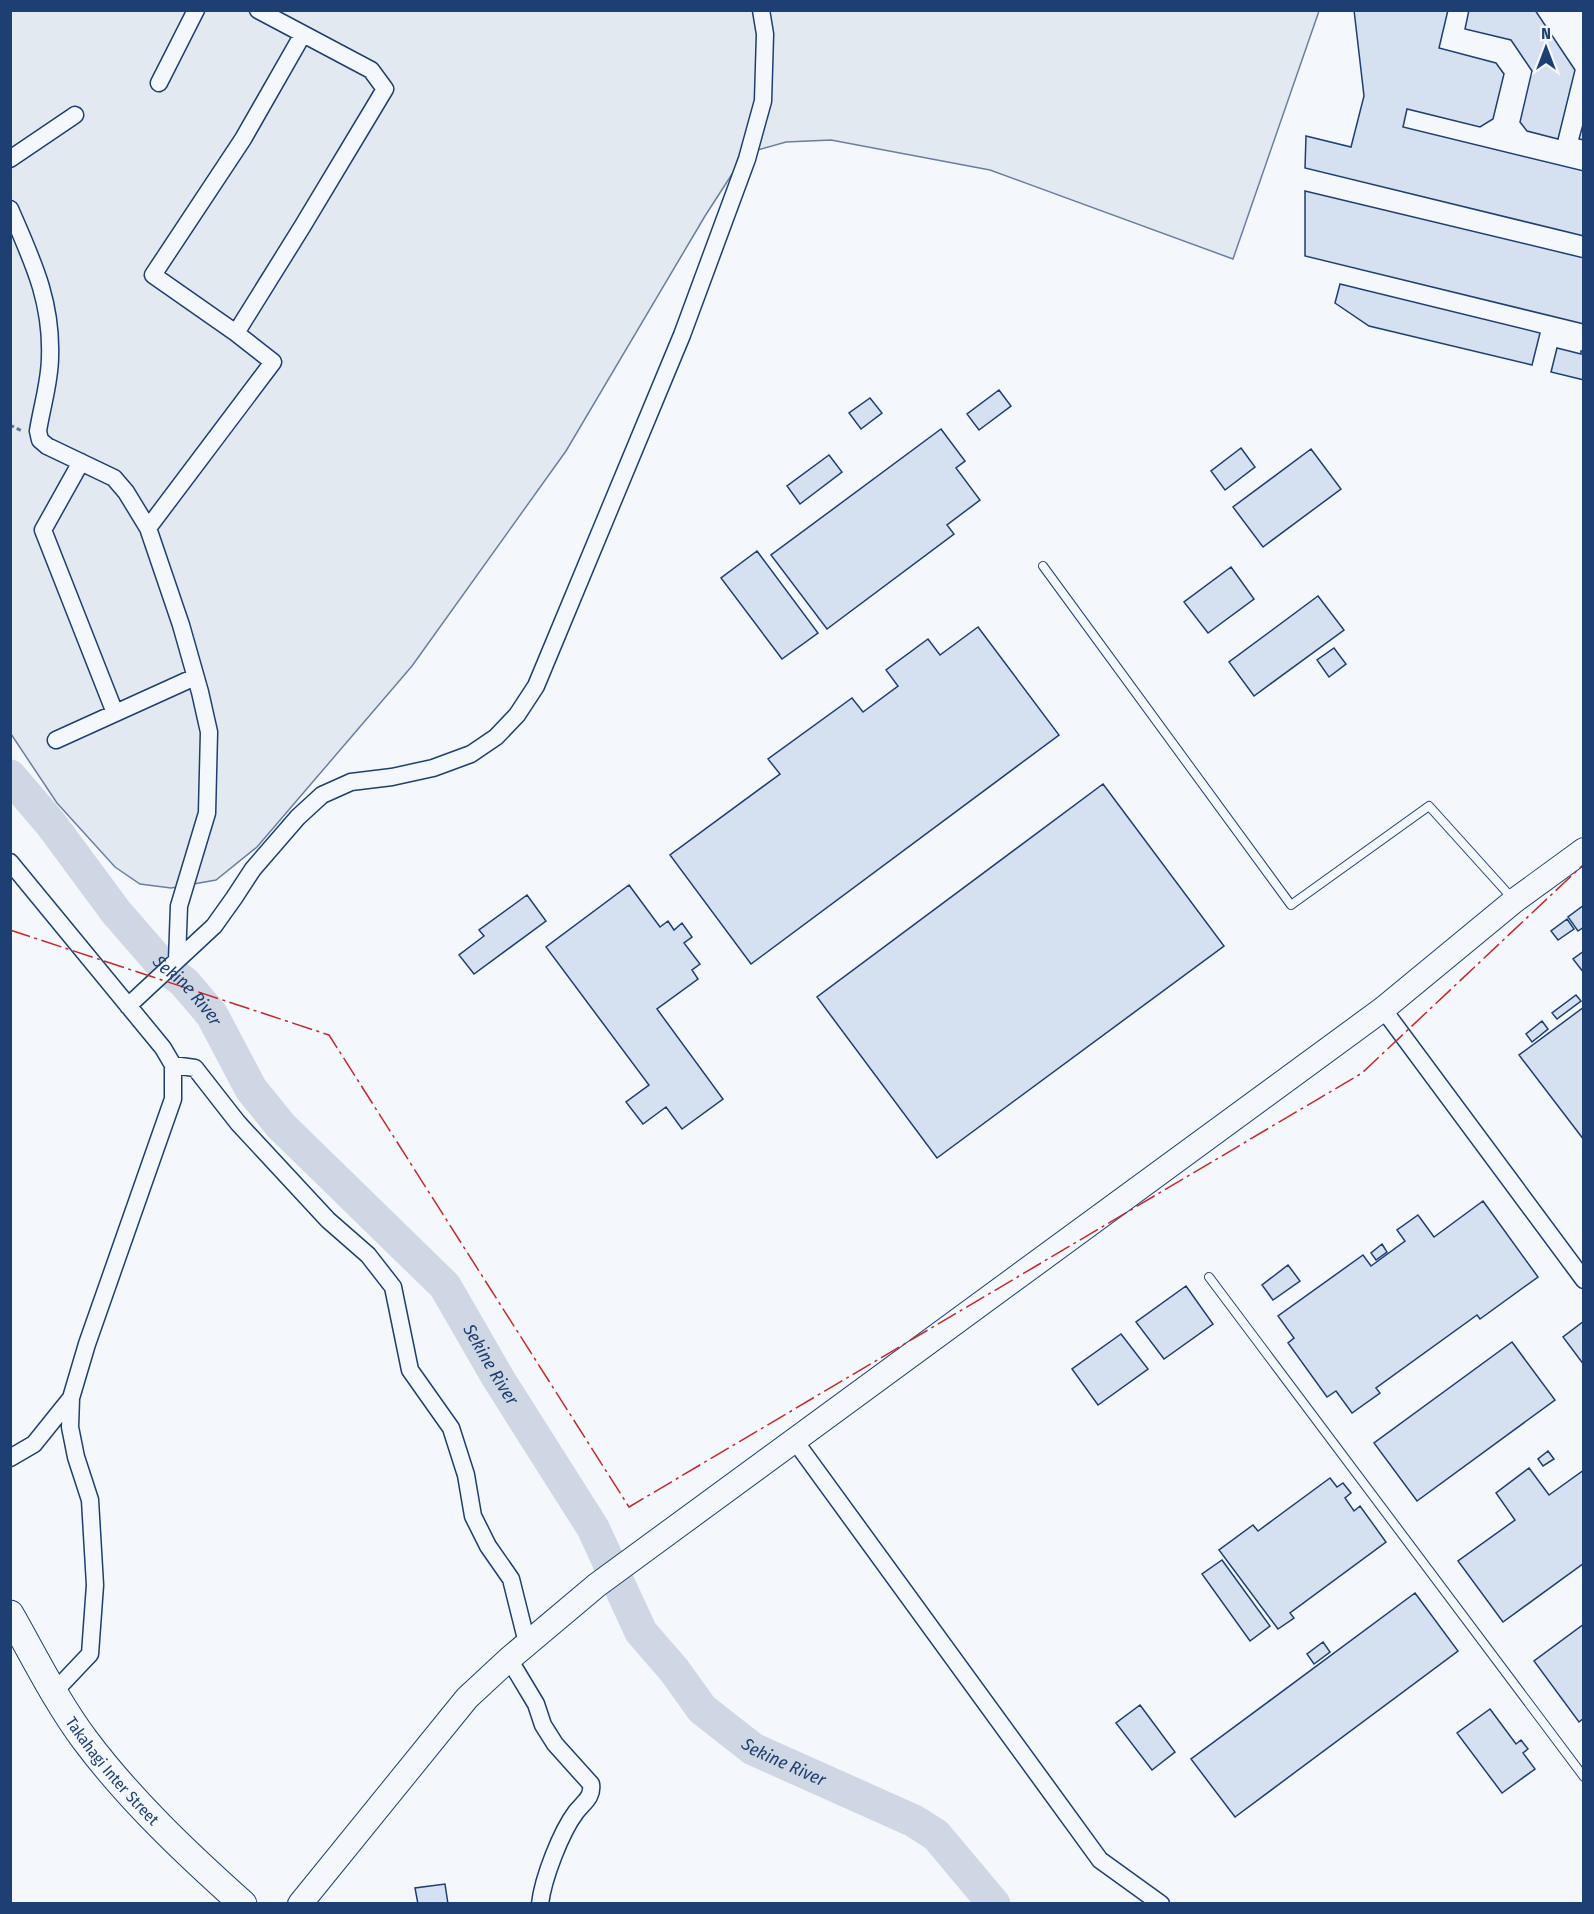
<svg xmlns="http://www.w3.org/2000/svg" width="1594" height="1914" font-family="'Fira Sans Condensed',sans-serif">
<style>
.green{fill:#e3e9f0;stroke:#687fa3;stroke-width:1.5}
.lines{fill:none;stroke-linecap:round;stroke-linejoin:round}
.river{stroke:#cfd7e4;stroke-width:33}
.building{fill:#d5e0f0;stroke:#1d3f73;stroke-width:1.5}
.lane-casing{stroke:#1d3f73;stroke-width:10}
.street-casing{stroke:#1d3f73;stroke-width:19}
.secondary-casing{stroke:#1d3f73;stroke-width:26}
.primary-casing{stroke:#1d3f73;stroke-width:29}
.path{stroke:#5e769c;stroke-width:3;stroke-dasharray:4.5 3;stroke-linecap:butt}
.lane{stroke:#f4f7fb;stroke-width:8}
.street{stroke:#f4f7fb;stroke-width:16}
.secondary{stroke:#f4f7fb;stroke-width:24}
.primary{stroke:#f4f7fb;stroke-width:27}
.power{stroke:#c62828;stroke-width:1.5;stroke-dasharray:21 4.5 3 4.5;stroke-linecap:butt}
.labels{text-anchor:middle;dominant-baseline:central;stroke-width:4.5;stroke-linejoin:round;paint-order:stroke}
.street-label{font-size:16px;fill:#1d3f73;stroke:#f4f7fb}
.water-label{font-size:18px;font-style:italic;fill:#1d3f73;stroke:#f4f7fb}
</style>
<rect width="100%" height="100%" fill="#f4f7fb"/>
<!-- green -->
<path class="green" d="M10,11H1319L1233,259L990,170L831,140L786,142L754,151L734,171L705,216L566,451L412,666L257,847L216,880L171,888L140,884L115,867L57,803L11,734Z"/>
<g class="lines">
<!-- river -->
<path class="river" id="s1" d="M10,776L51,824L116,912L163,966L184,982L212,1015L251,1089L281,1126L445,1286L498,1378L593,1528L641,1632L674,1670L702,1709L753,1749L914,1821L936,1835L994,1904"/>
</g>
<!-- building -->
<path class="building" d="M1354,10H1448L1439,48L1496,63L1504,74L1493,119L1480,127L1407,109L1403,127L1584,171V236L1305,168L1306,136L1351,147L1364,96Z
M1469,10H1535L1575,70L1558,139L1527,131L1520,122L1532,71L1511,40L1465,29Z
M1584,121V140L1579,139Z
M1305,191L1584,258V324L1305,256Z
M1340,284L1540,333L1532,365L1369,326L1335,303Z
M1557,348L1581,354V351H1584V380L1551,372Z
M999,390L1011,406L979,430L967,414Z
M870,398L882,413L861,429L849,413Z
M941,429L965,461L956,468L980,500L947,525L954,534L827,629L771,555Z
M1241,448L1255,467L1225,490L1211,471Z
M1311,449L1341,489L1263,547L1233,507Z
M829,455L842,472L800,504L787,486Z
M757,551L818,633L782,659L721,578Z
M1231,567L1254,599L1208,633L1184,602Z
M1318,596L1344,630L1254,696L1229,662Z
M978,627L1059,735L751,964L670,855L780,774L768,759L852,698L863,712L898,686L886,670L928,639L940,655Z
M1334,648L1346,664L1329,677L1317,660Z
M1103,784L1224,946L937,1158L817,997Z
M629,885L660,927L668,921L674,930L682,923L692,937L684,943L700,964L692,970L698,979L657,1009L723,1099L682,1129L666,1107L643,1124L626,1102L649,1085L546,947Z
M527,895L546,921L474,974L459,955L484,936L479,930Z
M1584,905V927L1578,931L1568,917Z
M1567,919L1574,929L1558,940L1551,931Z
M1584,951V973L1573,959Z
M1576,995L1581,1001L1557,1019L1552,1013Z
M1584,1007V1140L1519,1055Z
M1542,1021L1548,1029L1532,1042L1526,1034Z
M1483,1201L1538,1277L1480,1319L1477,1315L1376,1388L1380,1393L1352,1413L1336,1391L1327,1397L1288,1343L1294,1338L1278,1316L1363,1255L1371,1266L1405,1241L1397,1230L1418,1215L1434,1237Z
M1382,1244L1387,1252L1376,1260L1371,1253Z
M1288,1265L1300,1281L1273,1300L1262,1285Z
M1186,1286L1213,1324L1164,1359L1136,1322Z
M1584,1321V1365L1563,1337Z
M1121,1334L1148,1369L1098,1405L1072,1369Z
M1512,1342L1555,1400L1417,1501L1374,1443Z
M1548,1451L1554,1459L1543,1466L1538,1459Z
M1529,1468L1549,1495L1584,1470V1563L1503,1622L1458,1561L1515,1520L1496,1493Z
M1330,1478L1337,1487L1343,1483L1351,1493L1345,1498L1354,1511L1360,1506L1386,1542L1290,1613L1294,1618L1278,1629L1219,1550L1253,1525L1258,1531Z
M1222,1560L1270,1626L1250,1641L1202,1574Z
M1415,1593L1458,1651L1235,1817L1191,1759Z
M1584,1624V1718L1579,1722L1534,1661Z
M1323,1642L1330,1652L1314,1664L1307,1654Z
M1140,1705L1175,1752L1152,1770L1116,1723Z
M1490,1709L1516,1744L1521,1740L1528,1749L1523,1753L1535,1769L1502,1793L1457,1733Z
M445,1884L448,1904H418L415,1888Z"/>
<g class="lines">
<defs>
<path id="lane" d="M1043,566L1291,905L1429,806L1512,898
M1209,1277L1584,1777"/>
<path id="street" d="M159,83L196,10
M10,159L75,115
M10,209C32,260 52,300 50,357C50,381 42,406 38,431L40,440L47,446L114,478L126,492L148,528L181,625L200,692L209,732L207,813L179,906L177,960
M236,333L153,275L243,139L303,34
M81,462L43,530L115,713
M148,528L273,362L236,333L302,227L385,89L371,70L258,10
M56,740L195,677
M10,862L163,1048L173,1065V1099L87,1344L71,1398L70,1427L76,1457L90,1500L95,1585L90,1654L54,1692
M128,1006L214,926L234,898L253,869L298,817L322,795L351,782L392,777L433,768L471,754L496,737L517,715L536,686L682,335L747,159L763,101L765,34L761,10
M1383,1009L1584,1280
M173,1065L195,1068L238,1123L328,1220L368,1255L393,1287L410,1370L451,1428L466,1475L473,1516L488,1546L511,1579L527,1643
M795,1441L1100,1860L1161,1904
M10,1458L34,1444L71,1398
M509,1659L536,1704L543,1725L555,1744L591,1784C593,1797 584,1802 576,1812C561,1832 543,1878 540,1904"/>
<path id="secondary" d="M300,1904L467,1698L509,1659L597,1585L1383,1009L1514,901L1584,850"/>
<g id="primary">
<path id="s2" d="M10,1614C34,1656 56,1701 85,1740C129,1799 187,1854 243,1904"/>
</g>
</defs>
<!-- lane casing -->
<use href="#lane" class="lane-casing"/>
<!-- street casing -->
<use href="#street" class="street-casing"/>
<!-- secondary casing -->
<use href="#secondary" class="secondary-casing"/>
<!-- primary casing -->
<use href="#primary" class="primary-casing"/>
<!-- path -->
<path class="path" d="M10,425L22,431"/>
<!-- lane -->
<use href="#lane" class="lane"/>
<!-- street -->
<use href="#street" class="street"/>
<!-- secondary -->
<use href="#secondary" class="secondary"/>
<!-- primary -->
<use href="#primary" class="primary"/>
<!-- power -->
<path class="power" d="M10,930L329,1035L629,1507L1362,1073L1584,864"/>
</g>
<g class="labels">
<!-- street labels -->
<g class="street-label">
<text stroke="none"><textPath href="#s2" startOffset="188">Takahagi Inter Street</textPath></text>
</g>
<!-- water labels -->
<g class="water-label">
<text stroke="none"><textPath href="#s1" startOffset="279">Sekine River</textPath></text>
<text stroke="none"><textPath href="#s1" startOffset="765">Sekine River</textPath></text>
<text stroke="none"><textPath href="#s1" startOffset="1269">Sekine River</textPath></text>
</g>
</g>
<!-- border -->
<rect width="1594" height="1914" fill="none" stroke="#1d3f73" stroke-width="24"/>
<!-- north arrow -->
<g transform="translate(1546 48)" stroke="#f4f7fb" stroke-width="4.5" paint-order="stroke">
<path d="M0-4.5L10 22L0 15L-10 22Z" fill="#1d3f73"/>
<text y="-9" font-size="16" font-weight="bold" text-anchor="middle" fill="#1d3f73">N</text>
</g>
</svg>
